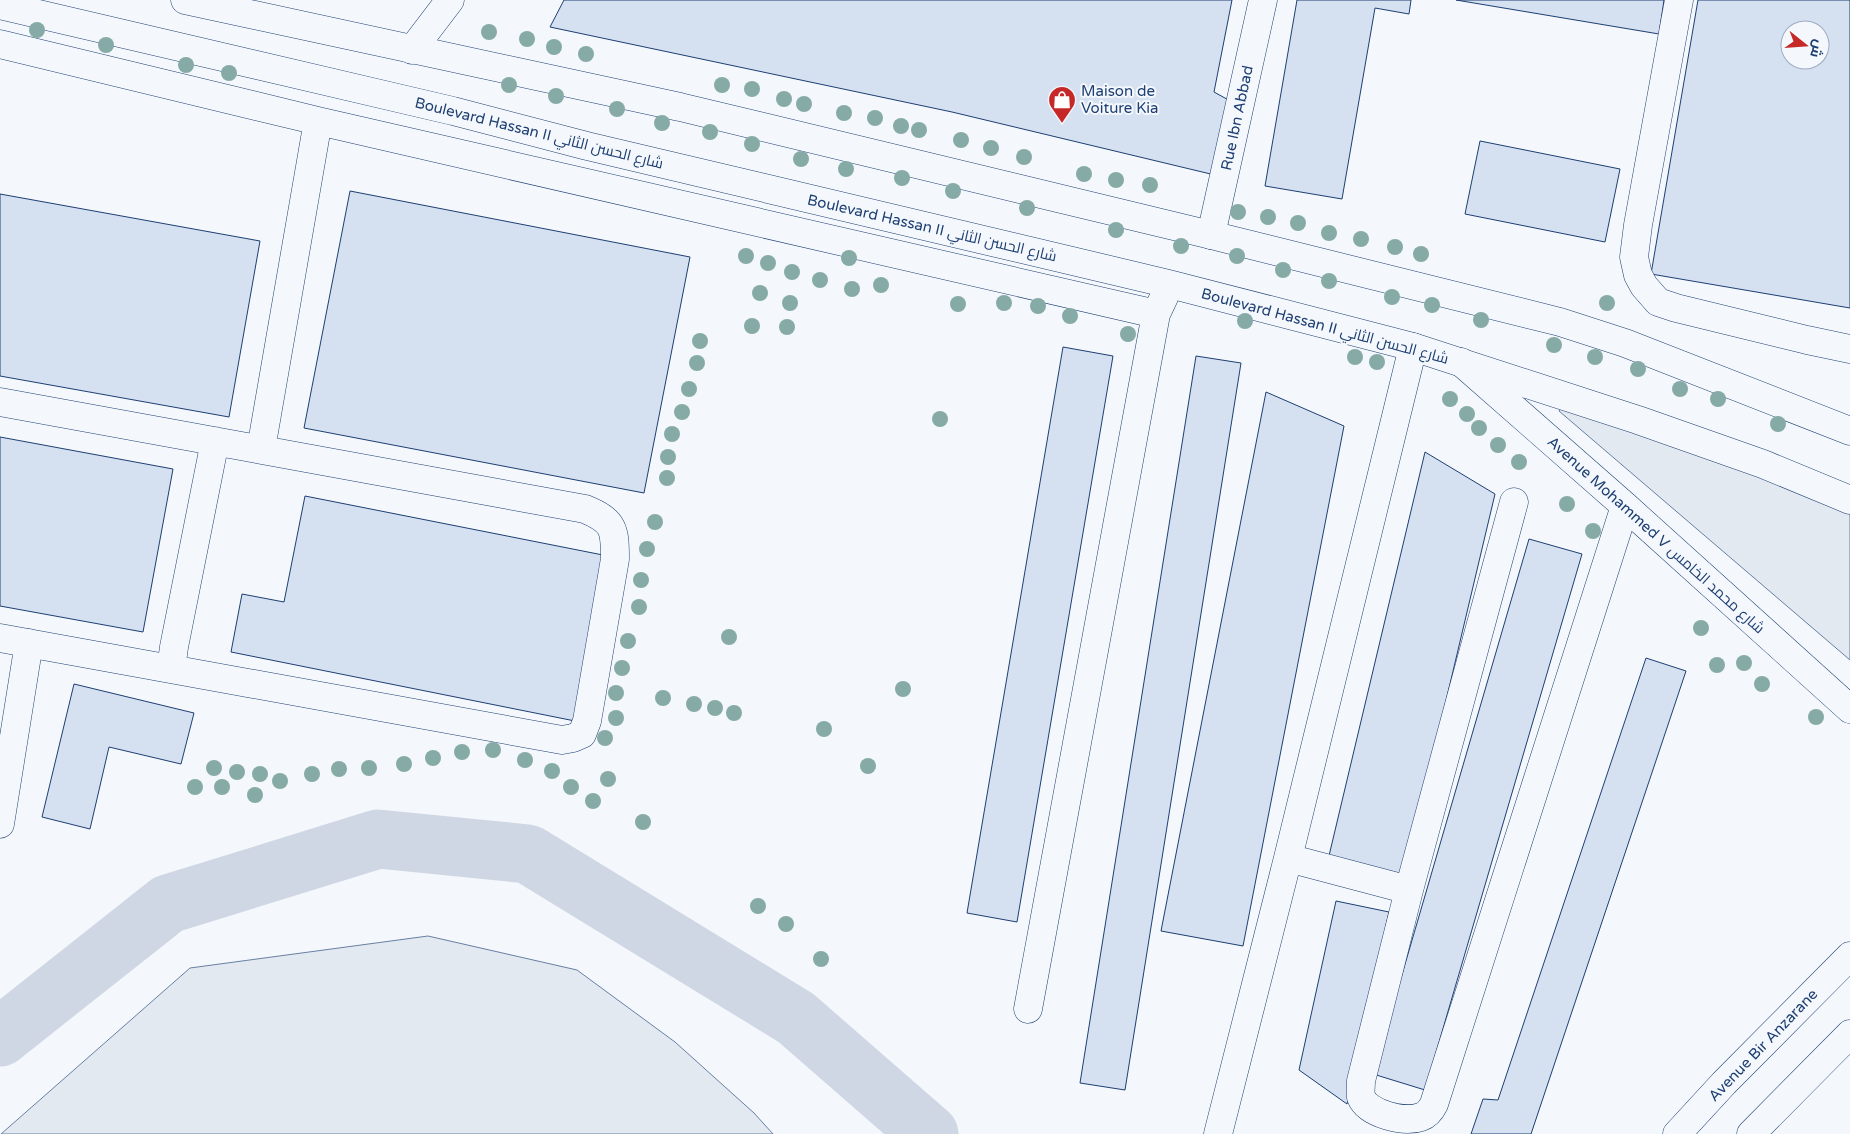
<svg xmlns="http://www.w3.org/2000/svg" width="1850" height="1134" font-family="'Varela Round',Cairo,sans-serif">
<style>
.green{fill:#e3e9f0;stroke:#687fa3}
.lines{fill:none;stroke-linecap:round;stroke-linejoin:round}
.river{stroke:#cfd7e4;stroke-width:59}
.building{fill:#d5e0f0;stroke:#1d3f73;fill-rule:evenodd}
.minor-casing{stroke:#1d3f73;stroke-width:29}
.major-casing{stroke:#1d3f73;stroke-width:29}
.minor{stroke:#f4f7fb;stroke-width:28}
.major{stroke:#f4f7fb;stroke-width:28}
.tree{fill:#86aba6}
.labels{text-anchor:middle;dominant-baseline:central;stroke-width:4;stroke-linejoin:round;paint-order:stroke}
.poi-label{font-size:15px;fill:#1d3f73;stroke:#f4f7fb;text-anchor:start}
.street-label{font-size:15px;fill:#1d3f73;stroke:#f4f7fb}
</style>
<rect width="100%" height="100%" fill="#f4f7fb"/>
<!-- green -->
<path class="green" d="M1567,400L1850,504V660L1559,411Z
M428,936L577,970L675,1042L754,1113L773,1134H1L190,968Z"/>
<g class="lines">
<!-- river -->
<path class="river" d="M0,1037L168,904L378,839L528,854L796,1018L929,1134"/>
</g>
<!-- building -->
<path class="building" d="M564,0H1232L1214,92L1234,103L1219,176L952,112L550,27Z
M1297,0H1411L1409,14L1375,8L1342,199L1265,186Z
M1456,0H1664L1659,34Z
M1698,0H1850V308L1651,274ZM1790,30H1820V60H1790Z
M1480,141L1620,169L1605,242L1465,214Z
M350,191L690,257L644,493L304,428Z
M0,194L260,241L229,417L0,376Z
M1063,347L1113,356L1017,922L967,913Z
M1196,356L1241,363L1125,1090L1080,1083Z
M1266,392L1344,426L1243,946L1161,931Z
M0,437L173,469L143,632L0,606Z
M1425,452L1495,494L1404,878L1328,860Z
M305,496L608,556L575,721L231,652L242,594L284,602Z
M1529,539L1582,554L1425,1090L1373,1074Z
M1646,658L1686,671L1531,1134H1471L1483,1099L1498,1100Z
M74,684L194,713L181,764L109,747L90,829L42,817Z
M1336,901L1389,912L1347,1104L1299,1070Z"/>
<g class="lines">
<defs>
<path id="minor" d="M1679,0L1638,225L1634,257L1638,275L1644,286L1658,302L1676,308L1807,340L1850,349
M0,44L318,121L1156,314
M412,50L450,0
M1211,235L1263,0
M1461,362L1625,506L1850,709
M0,402L585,509C614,521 615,529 615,559L587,721L582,734L573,738L562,740L0,638
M261,449L318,121
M1514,502L1409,890L1361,1081C1361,1087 1360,1092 1361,1097C1368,1114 1404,1123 1421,1117C1427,1115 1431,1110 1434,1104L1625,506
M171,669L174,647L215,441
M0,824L29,643
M1288,858L1409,890
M1028,1009L1156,314L1164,297
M1218,1134L1288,858L1413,347
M1677,1134L1724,1083L1850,956
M1751,1134L1850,1034"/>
<path id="major" d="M185,0L680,107L1211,235L1560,322L1625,343L1850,431
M0,5L453,111L587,146L1169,284L1413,347L1638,420L1763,464L1850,500"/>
</defs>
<!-- minor casing -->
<use href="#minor" class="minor-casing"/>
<!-- major casing -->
<use href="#major" class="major-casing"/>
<!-- minor -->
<use href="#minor" class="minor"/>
<!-- major -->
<use href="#major" class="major"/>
</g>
<!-- trees -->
<g class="tree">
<circle cx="37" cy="30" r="8"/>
<circle cx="489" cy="32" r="8"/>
<circle cx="527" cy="39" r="8"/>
<circle cx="106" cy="45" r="8"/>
<circle cx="554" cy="47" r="8"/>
<circle cx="586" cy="54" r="8"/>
<circle cx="186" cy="65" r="8"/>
<circle cx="229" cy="73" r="8"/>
<circle cx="509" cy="85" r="8"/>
<circle cx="722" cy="85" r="8"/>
<circle cx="752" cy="89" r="8"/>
<circle cx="556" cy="96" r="8"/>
<circle cx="784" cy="99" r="8"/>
<circle cx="804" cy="104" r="8"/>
<circle cx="617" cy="109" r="8"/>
<circle cx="844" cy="113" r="8"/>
<circle cx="875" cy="118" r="8"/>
<circle cx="662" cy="123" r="8"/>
<circle cx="901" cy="126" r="8"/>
<circle cx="919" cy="130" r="8"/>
<circle cx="710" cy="132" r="8"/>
<circle cx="961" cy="140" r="8"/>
<circle cx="752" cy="144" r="8"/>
<circle cx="991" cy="148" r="8"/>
<circle cx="1024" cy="157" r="8"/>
<circle cx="801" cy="159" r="8"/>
<circle cx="846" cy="169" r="8"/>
<circle cx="1084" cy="174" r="8"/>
<circle cx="902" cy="178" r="8"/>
<circle cx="1116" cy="180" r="8"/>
<circle cx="1150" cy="185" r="8"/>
<circle cx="953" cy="191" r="8"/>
<circle cx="1027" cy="208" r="8"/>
<circle cx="1238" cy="212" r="8"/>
<circle cx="1268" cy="217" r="8"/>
<circle cx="1298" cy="223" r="8"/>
<circle cx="1116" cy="230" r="8"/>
<circle cx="1329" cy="233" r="8"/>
<circle cx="1361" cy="239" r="8"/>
<circle cx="1181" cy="246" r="8"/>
<circle cx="1395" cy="247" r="8"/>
<circle cx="1421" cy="254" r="8"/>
<circle cx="746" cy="256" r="8"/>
<circle cx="1237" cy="256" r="8"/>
<circle cx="849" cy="258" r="8"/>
<circle cx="768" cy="263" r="8"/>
<circle cx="1283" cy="270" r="8"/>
<circle cx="792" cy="272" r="8"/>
<circle cx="820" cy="280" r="8"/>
<circle cx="1329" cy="281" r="8"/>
<circle cx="881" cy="285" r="8"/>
<circle cx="852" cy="289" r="8"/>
<circle cx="760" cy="293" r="8"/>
<circle cx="1392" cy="297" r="8"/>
<circle cx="790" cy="303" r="8"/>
<circle cx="1004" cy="303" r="8"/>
<circle cx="1607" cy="303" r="8"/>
<circle cx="958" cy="304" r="8"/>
<circle cx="1432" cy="305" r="8"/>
<circle cx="1038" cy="306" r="8"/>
<circle cx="1070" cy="316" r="8"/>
<circle cx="1481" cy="320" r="8"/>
<circle cx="1245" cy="321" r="8"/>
<circle cx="752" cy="326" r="8"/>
<circle cx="787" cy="327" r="8"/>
<circle cx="1128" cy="334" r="8"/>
<circle cx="700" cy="341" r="8"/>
<circle cx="1554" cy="345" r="8"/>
<circle cx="1355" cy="357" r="8"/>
<circle cx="1595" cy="357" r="8"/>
<circle cx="1377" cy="362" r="8"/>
<circle cx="697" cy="363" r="8"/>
<circle cx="1638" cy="369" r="8"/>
<circle cx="689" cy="389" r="8"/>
<circle cx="1680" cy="389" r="8"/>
<circle cx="1450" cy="399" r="8"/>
<circle cx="1718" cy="399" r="8"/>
<circle cx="682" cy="412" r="8"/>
<circle cx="1467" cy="414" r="8"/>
<circle cx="940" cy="419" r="8"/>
<circle cx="1778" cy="424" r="8"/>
<circle cx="1479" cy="428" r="8"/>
<circle cx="672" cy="434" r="8"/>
<circle cx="1498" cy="445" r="8"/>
<circle cx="668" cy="457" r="8"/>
<circle cx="1519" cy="462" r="8"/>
<circle cx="667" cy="478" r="8"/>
<circle cx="1567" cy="504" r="8"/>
<circle cx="655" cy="522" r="8"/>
<circle cx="1593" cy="531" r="8"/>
<circle cx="647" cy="549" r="8"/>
<circle cx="641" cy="580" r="8"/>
<circle cx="639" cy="607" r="8"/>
<circle cx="1701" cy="628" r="8"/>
<circle cx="729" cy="637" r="8"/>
<circle cx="628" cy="641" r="8"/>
<circle cx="1744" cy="663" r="8"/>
<circle cx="1717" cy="665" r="8"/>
<circle cx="622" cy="668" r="8"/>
<circle cx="1762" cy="684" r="8"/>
<circle cx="903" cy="689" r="8"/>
<circle cx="616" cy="693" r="8"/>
<circle cx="663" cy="698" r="8"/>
<circle cx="694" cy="704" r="8"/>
<circle cx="715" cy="708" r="8"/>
<circle cx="734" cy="713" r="8"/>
<circle cx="1816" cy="717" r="8"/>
<circle cx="616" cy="718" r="8"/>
<circle cx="824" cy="729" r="8"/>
<circle cx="605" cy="738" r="8"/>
<circle cx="493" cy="750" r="8"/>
<circle cx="462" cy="752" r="8"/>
<circle cx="433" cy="758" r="8"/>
<circle cx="525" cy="760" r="8"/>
<circle cx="404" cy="764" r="8"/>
<circle cx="868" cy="766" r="8"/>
<circle cx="214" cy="768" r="8"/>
<circle cx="369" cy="768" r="8"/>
<circle cx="339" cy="769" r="8"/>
<circle cx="552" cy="771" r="8"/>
<circle cx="237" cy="772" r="8"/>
<circle cx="260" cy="774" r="8"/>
<circle cx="312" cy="774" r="8"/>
<circle cx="608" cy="779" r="8"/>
<circle cx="280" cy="781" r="8"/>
<circle cx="195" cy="787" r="8"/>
<circle cx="222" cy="787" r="8"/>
<circle cx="571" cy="787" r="8"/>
<circle cx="255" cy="795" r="8"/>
<circle cx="593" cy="801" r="8"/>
<circle cx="643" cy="822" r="8"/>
<circle cx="758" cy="906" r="8"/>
<circle cx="786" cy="924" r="8"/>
<circle cx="821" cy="959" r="8"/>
</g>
<!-- icons -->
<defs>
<symbol id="shop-pin" viewBox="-11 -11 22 30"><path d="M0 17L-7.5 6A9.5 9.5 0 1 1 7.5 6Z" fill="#c62828" stroke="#f4f7fb"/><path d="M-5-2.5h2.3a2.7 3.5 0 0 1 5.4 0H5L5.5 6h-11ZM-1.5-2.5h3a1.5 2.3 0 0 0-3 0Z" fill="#fff"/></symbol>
</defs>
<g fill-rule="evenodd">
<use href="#shop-pin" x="1046" y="84" width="32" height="43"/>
</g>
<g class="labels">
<!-- poi labels -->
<g class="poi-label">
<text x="1081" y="91">Maison de<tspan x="1081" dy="17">Voiture Kia</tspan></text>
</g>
<!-- street labels -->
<g class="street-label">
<text transform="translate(1237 118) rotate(-78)">Rue Ibn Abbad</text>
<text transform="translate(539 133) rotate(14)">Boulevard Hassan II شارع الحسن الثاني</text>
<text transform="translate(932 228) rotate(13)">Boulevard Hassan II شارع الحسن الثاني</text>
<text transform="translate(1325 326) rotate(15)">Boulevard Hassan II شارع الحسن الثاني</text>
<text transform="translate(1656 535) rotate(42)">Avenue Mohammed V شارع محمد الخامس</text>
<text transform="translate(1763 1045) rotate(-46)">Avenue Bir Anzarane</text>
</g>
</g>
<!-- north arrow -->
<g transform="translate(1805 45) rotate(107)"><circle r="24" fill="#f4f7fb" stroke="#9eadc5"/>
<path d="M0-4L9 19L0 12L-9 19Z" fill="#c62828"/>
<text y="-8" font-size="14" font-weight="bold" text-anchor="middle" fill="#1d3f73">ش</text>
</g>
</svg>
